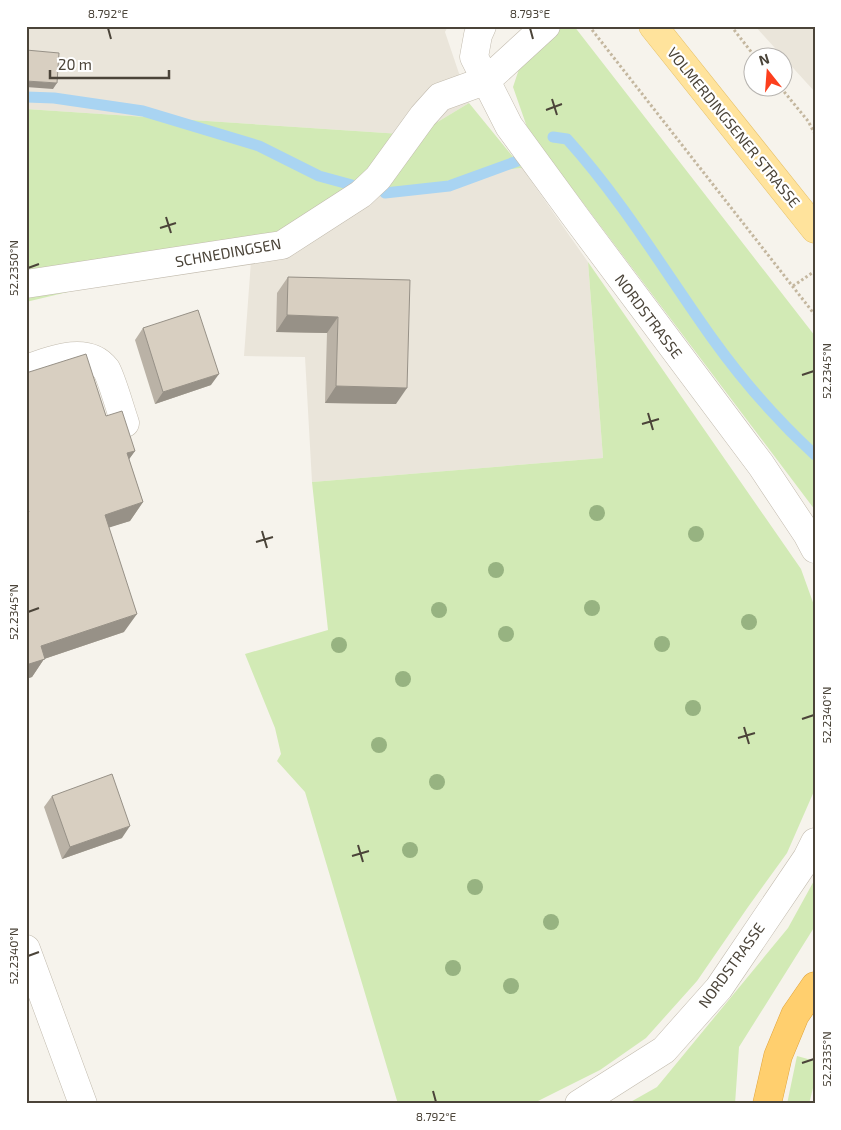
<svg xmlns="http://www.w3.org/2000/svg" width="841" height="1130" font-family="'Exo 2',sans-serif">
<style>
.residential{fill:#eae5da}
.green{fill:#d2eab5}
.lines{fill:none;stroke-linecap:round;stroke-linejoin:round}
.stream{stroke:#a9d4f2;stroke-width:11}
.minor-casing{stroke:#c2bbae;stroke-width:29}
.major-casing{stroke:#e6c16a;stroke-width:29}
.highway-casing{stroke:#e0a43c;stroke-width:29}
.path{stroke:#c4b79f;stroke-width:3;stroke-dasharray:2.5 2.5;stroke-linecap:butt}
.minor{stroke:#fff;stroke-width:28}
.major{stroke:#ffe39c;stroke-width:28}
.highway{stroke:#ffcf6e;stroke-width:28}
.tree{fill:#97b381}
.wall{fill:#bab2a6}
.shaded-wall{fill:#979187}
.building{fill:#d8cfc1;stroke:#979187}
.ticks{fill:none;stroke:#4b4439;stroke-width:2}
.labels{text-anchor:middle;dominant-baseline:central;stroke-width:4.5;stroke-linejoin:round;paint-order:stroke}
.street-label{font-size:15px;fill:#4b4439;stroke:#fff}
.neatline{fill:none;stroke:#4b4439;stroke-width:2}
.ticks-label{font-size:12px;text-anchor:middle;fill:#4b4439}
</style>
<rect width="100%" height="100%" fill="#f6f3ec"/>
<!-- residential -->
<path class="residential" d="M26,26H448L445,32L469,103L416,135L26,109Z
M755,26H815V92L784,58Z
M522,168L588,262L603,458L312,482L305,357L244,356L252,248L367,199L487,172Z"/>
<!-- green -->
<path class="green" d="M563,26H574L815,336V510L528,130L513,87L520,66Z
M469,103L522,168L487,172L367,199L252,248L26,302V109L416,135Z
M588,262L801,569L815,608V789L787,853L748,907L697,981L646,1038L600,1070L532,1104H398L305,792L277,761L281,754L275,728L245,654L328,630L312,482L603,458Z
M815,879V926L739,1047L735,1104H627L657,1087L788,928Z
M797,1056L815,1061V1080L809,1104H787Z"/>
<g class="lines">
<!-- stream -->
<path class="stream" d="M26,97L54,98L143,111L259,146L319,176L352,185
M553,137L567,139C622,200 665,272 712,338C742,380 777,420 815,455
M385,193L449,186L523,159"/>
<defs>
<path id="minor" d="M482,26L478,35L474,57L509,126L577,219L761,465L807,534L815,549
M26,284L282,245L361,194L378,178L423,116L440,97L487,80L546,26
M26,369C49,361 87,344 106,369C111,376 121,412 125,423
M26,949L83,1104
M579,1104L664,1050L719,988L807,858L815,842"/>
<path id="major" d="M653,26L815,229"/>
<path id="highway" d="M767,1104L778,1056L795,1015L815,986"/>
</defs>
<!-- minor casing -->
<use href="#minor" class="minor-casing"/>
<!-- major casing -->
<use href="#major" class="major-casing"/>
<!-- highway casing -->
<use href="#highway" class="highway-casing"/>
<!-- path -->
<path class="path" d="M589,26L815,315
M731,26L756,58
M781,88L808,121L815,134
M793,286L815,271"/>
<!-- minor -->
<use href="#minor" class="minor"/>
<!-- major -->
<use href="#major" class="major"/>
<!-- highway -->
<use href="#highway" class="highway"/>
</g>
<!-- trees -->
<g class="tree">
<circle cx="597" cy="513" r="8"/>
<circle cx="696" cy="534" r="8"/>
<circle cx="496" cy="570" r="8"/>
<circle cx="592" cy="608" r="8"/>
<circle cx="439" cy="610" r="8"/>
<circle cx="749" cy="622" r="8"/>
<circle cx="506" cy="634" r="8"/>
<circle cx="662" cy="644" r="8"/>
<circle cx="339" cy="645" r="8"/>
<circle cx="403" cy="679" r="8"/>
<circle cx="693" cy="708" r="8"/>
<circle cx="379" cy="745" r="8"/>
<circle cx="437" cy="782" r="8"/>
<circle cx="410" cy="850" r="8"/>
<circle cx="475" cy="887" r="8"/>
<circle cx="551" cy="922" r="8"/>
<circle cx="453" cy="968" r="8"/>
<circle cx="511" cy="986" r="8"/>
</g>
<!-- wall -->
<path class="wall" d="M288,277L410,280L396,404L325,403L327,333L276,332L277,293Z
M143,328L211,385L155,404L135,340Z
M26,373L106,416L135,451L129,459L143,502L130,521L109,527L124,632L44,659L32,677L26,679Z
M52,796L122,838L62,859L44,807Z"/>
<!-- shaded-wall -->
<path class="shaded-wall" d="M26,81L57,83L53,89L26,87Z
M287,315L338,317L327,333L276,332Z
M219,374L211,385L155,404L163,392Z
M336,386L407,388L396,404L325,403Z
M135,451L122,469L127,453Z
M143,502L130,521L92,533L105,515Z
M137,614L124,632L44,659L32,677L26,679V665L41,646Z
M130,826L122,838L62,859L70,847Z"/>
<!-- building -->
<path class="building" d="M26,50L59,53L57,83L26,81Z
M288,277L410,280L407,388L336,386L338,317L287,315Z
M198,310L219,374L163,392L143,328Z
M86,354L106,416L122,411L135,451L127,453L143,502L105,515L137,614L41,646L45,659L26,665V513L29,512L26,503V373Z
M112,774L130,826L70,847L52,796Z"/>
<!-- ticks -->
<path class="ticks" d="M108,28L111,39M530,28L533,39M552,99L557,115M546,110L562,104M166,217L171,233M160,228L176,223M28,268L39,264M802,375L814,371M648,413L653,430M642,424L659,419M262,531L267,548M256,542L273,537M28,612L39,608M802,719L814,715M744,727L749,744M738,738L755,733M358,845L363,862M352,856L369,851M28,956L39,952M802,1063L814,1059M433,1091L436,1102"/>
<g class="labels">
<!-- street labels -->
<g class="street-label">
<text transform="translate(734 127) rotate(51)">VOLMERDINGSENER STRASSE</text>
<text transform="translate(228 252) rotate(-10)">SCHNEDINGSEN</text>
<text transform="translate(649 316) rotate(53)">NORDSTRASSE</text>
<text transform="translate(731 965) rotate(-54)">NORDSTRASSE</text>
</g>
</g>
<!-- border -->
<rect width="841" height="1130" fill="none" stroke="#ffffff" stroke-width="55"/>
<!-- north arrow -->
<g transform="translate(768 72) rotate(343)"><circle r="24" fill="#ffffff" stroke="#b7b4b0"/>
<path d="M0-4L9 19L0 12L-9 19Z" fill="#fc3f1d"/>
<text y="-8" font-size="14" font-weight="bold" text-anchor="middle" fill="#4b4439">N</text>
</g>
<!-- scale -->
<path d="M50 70v8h119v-8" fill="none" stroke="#4b4439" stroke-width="2.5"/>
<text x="58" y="70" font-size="15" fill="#4b4439" stroke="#ffffff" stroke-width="4" paint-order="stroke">20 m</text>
<rect x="28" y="28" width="786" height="1074" class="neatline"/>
<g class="ticks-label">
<text x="108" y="18">8.792°E</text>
<text x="530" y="18">8.793°E</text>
<text transform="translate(14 268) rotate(-90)" y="4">52.2350°N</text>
<text transform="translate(827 371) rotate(-90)" y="4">52.2345°N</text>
<text transform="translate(14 612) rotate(-90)" y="4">52.2345°N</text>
<text transform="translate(827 715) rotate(-90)" y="4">52.2340°N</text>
<text transform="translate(14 956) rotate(-90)" y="4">52.2340°N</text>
<text transform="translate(827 1059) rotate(-90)" y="4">52.2335°N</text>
<text x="436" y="1121">8.792°E</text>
</g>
</svg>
